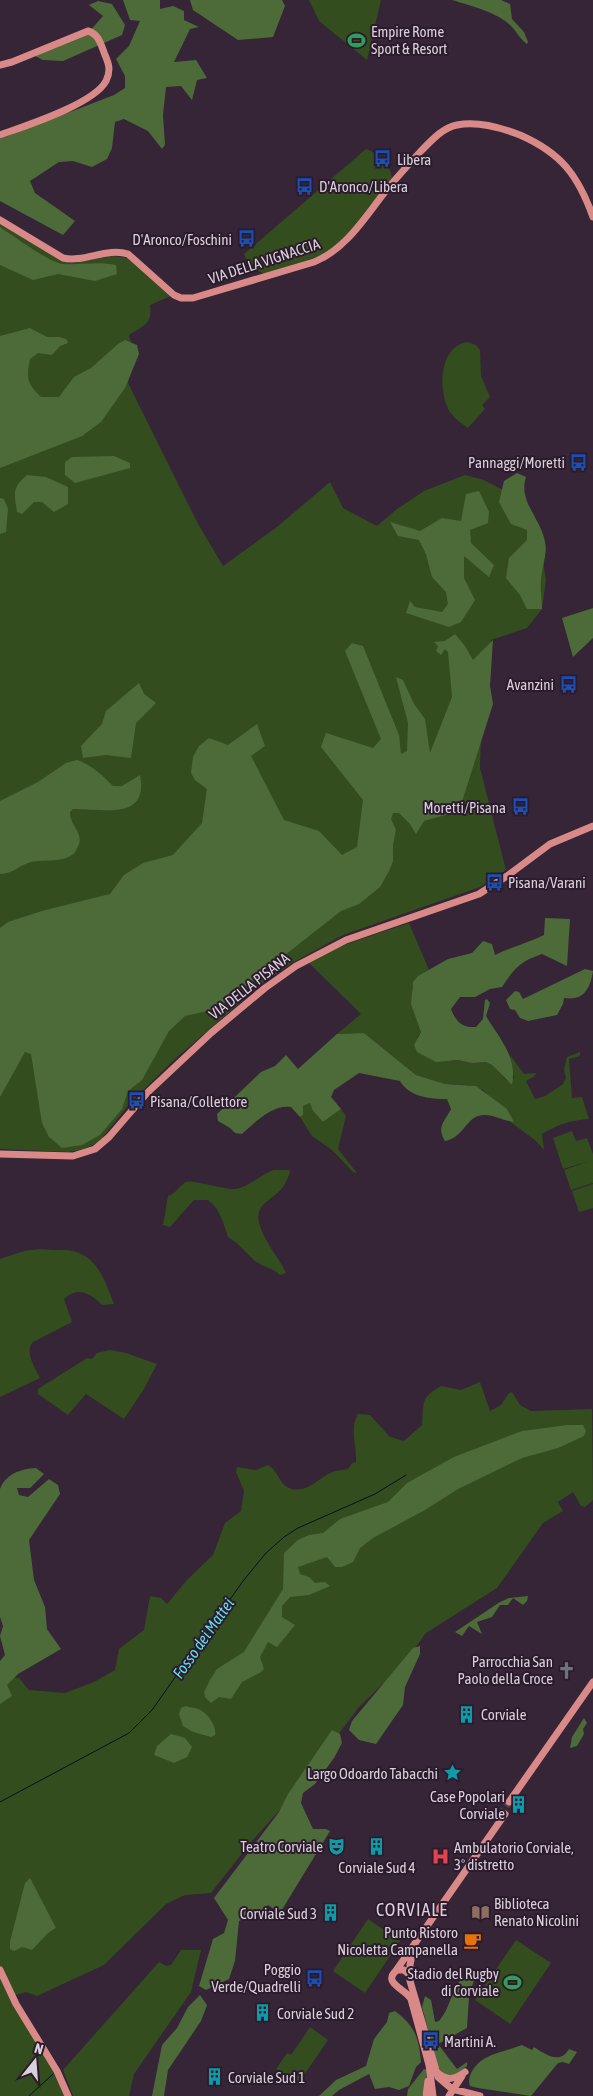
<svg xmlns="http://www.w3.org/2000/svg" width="593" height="2096" font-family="'Asap Condensed',sans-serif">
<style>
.green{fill:#334d1f}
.forest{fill:#4d6b39}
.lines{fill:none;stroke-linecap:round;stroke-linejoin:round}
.stream{stroke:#001518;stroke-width:1}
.secondary-tunnel{stroke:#4e3f4f;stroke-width:7;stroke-dasharray:7 3.5;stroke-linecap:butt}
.secondary{stroke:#d98a88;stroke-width:7}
.labels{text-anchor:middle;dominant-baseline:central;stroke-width:4;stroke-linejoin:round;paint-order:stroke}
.poi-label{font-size:15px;fill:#dad0db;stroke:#2b1b2c;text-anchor:end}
.street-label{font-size:15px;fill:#dad0db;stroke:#2b1b2c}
.water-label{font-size:16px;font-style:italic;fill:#61deed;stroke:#2b1b2c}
.quarter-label{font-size:18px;letter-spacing:1px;fill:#dad0db;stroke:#2b1b2c}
</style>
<rect width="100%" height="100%" fill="#352536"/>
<!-- green -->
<path class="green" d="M309,0H381L367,60L319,21Z
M366,149C379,154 390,164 392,178L347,235L326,254L265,274C257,272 247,262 244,254Z
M0,222L61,261L73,263L113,256L128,258L171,296L150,305C153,324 143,326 129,335L134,355L128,383L197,522L223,566L277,527L330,482L343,508L377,526L397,509L424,491L465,475L484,480L505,491L541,550L546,580L542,609L527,628L491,640L483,669L480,768L506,870L480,887L343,935L292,963L263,983L176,1058L131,1102L102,1138L95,1144L81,1150L68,1152L0,1149Z
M467,342L476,345L480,350L481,376L490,397L482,405L485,409L468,428C462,424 455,419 450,412C438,393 438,347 467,342Z
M409,923L429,970C421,976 414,977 412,989L421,1032L417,1038L451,1061L458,1060L472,1063L486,1062L492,1065L507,1081L514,1078L510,1055L524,1074L536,1073L535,1076L526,1081L535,1099L545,1096L563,1084L566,1077L564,1070L567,1057L580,1052V1056L569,1059L572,1098L582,1097L589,1119C571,1120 557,1125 542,1134L544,1150L535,1140L509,1121L513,1122L507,1109L494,1101L483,1090L469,1085L445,1084L416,1075L364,1033L337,1034L361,1014L309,963L335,948Z
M311,1102L313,1111L323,1122L341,1109L346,1116L338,1149L357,1173L353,1172L332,1150L312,1136L300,1117L303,1115V1106Z
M572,1131L576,1141L587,1138L593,1154V1183L571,1190L564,1170L589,1161L563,1169L553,1138Z
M274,1170H289L290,1172C283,1192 279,1191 264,1204C245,1221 280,1257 286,1273L280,1275C273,1268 263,1267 255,1261C246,1253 240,1244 228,1237C223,1223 221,1210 208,1200H194L170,1227L163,1225L168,1196C177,1193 178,1187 186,1182C191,1179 225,1190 236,1189C247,1188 263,1173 274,1170Z
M593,1184V1208L579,1212L572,1191Z
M39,1249C49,1250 58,1250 67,1250C97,1253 105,1281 114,1304L102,1305C91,1293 77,1286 64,1299L72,1322L33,1342C24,1352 35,1367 40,1378L0,1397V1259L24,1251Z
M110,1350L126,1353L157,1364L144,1389L124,1419L86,1394L68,1415L38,1394V1389L87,1358L92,1359L97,1353Z
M480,1382L490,1411L501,1405L509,1393L512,1392L520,1405L531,1411L592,1409L593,1500L585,1507L581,1506L573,1492L558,1502L563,1511L543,1523L497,1588L426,1633L403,1664L359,1707L287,1802L251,1842L211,1893L185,1895L166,1904L104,1965L37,1996L26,1992L16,1995L7,1990L59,2079L66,2096H0V1676L19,1678L29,1690L65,1693L94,1682L115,1670L119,1649L144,1630L150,1596L161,1598L167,1604L186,1581L213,1555L225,1523L241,1511L244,1491L236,1472L237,1467L256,1470L268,1465C278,1470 278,1483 289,1488C305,1494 316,1481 328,1474C333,1471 342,1470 348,1469L352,1463L356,1462C357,1444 349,1430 358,1414L370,1415L390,1437L404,1441L422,1425C424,1402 420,1398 441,1386L461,1390Z
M368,1919L400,1941L365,1993L333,1971Z
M516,1940L551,1963L510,2024L475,2000Z
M181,1950H201L191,1992L134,2074L129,2096H73L63,2070L159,1962L166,1966L171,1965Z
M310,2027L328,2040L298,2084L276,2069L287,2053L291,2055Z"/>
<!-- forest -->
<path class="forest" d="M123,0H160V9L173,6L184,11V20L199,27L190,29L174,62L196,60L207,78L197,80L192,100L181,86L166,87L163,115L165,145L162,149L148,131L124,119L115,122L112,148L107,159L92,167L73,161L59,162L30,181L35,193L75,221L63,235L0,201V139L114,95L125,88V76L116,59L129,46L140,21L130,20Z
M190,0H282L285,6L273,37L238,40L193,10Z
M452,0H501L510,4L512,19L524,32L528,42L527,44C520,39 517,32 511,26C497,12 471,6 452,0Z
M98,1L112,4L125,25L122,35L63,61L43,60L35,56L89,32L103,16L89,5Z
M0,227C12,235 50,263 63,264C81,265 99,261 116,265L117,274L95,281L58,274L33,280L0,265Z
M30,328L47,337H59L66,339L68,343L60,346L52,355L38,353L30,359C26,378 27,384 41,397H59L74,377L91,368L118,344L125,340L137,345L139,354L125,388L101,422L82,436L0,468V336Z
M114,456L130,463V468L75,483L65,475V462L72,457Z
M517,473L526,477C518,502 541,518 545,542C548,554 541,569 541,581C540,590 542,599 542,609H527L520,595L506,578L509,558L527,540V530L511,524L499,502L504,481Z
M27,475L46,477L68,487V504L54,512L42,502H34L22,514L17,512C14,493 12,488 27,475Z
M479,491L489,512L488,523L470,530L471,543L494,565L489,577L464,556V578L475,600L461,622L449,627L406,613L410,601L415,607L442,612L448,604L446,592L432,577L426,554L419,540L398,536L390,522L420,531L442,518L461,521L466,494Z
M0,498L4,499L8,509L6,532L0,534Z
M593,608V638L573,657L562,618Z
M455,634L465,646L473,660L493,640L490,686L493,704L459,811L424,821L416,834L410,824L399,813H393L391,819L396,830L393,845V861L389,871L380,887L359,904L341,911L216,1009L185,1016L169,1031L142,1080L128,1091L122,1109L100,1135L82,1145L62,1148L49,1137L42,1123L31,1054L25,1052L0,1097V928L8,922L42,911L110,894L124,875L143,863L173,855L202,823L207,789L195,780L191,773L193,757L199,746L209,738L228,745L257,724L265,746L251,756L284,820L319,831L342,855L357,847L363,800L321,747L326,733L373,748L381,739L345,651L352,643L363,646L399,735L401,754L407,751L408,723L396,677L403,680L414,704L425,719L430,753L452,697L448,652L445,649L441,655L436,651L438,646L434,642L445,641Z
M139,683L144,694L156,703L136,723L131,758L106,755L83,758L81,746L102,724L106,711Z
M77,760C92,765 102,775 113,786H122L140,775C149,822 102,808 73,809L70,812C69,824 83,832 79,844C78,847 75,853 73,854C63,863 44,859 31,862C19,865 13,874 0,874V801L38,782L66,763Z
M545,918L570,919L567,966L542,954C519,962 515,968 502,987L490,989L475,997H460L451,1009C456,1022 462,1028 476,1027L483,1019L485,1000L487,999L490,1003L486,1016C499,1038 518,1057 512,1085L492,1065L486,1062L472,1063L458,1060L436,1062L417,1052L414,1045L421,1032L411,1004L413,982L418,976L448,959L472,953L483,941L492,944L495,955C511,947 528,943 544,935Z
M585,969L593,971C590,989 584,1001 564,998L563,1004L557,1015L528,1021L520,1018L515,1010L510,1009L506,1000L515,991L519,992L523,999Z
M364,1033L416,1075L445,1084L476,1086L507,1109L514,1122C504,1121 493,1114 483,1115C466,1116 464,1138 445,1141C436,1127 445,1121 451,1109L447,1099C430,1099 409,1097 400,1081L359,1073L334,1090L331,1097L341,1109L323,1122L313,1111L310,1103L303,1106V1115L300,1117L291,1107C273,1104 255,1122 242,1134L235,1133L230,1128L218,1121L217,1114L261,1072L275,1066L286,1055L298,1069L337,1034Z
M568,1425H583L586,1431L584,1436L558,1448L522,1458L458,1489L425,1510L373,1538L360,1548L353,1562L342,1567H335L327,1557L298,1567L300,1574L309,1577L315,1583L325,1582L330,1586L309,1595L290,1597L282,1606V1617L295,1625L277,1647L268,1642L260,1657L264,1669L261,1672L242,1682L231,1699L219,1697L211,1703L205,1697L204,1692L210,1680L217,1669L244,1652L283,1589L284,1553L298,1540L309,1535L323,1533L340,1519L388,1502L407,1483L454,1457L522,1431Z
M36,1468L44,1474L30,1488H17L19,1495L28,1497L49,1479L58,1485L60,1494L29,1540L34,1580L45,1607L47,1629L61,1649L18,1674L7,1685L12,1696L0,1704V1661L5,1655L0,1636L3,1626L0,1617V1489C6,1474 20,1469 36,1468Z
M528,1596L527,1601L523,1605L513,1598L508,1605H500L492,1617L477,1622L482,1634L469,1626L462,1636L455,1632L500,1602L509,1598Z
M420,1646V1654L405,1687L403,1705L376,1744L359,1740L349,1730L352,1721L413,1648Z
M186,1706C190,1708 194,1707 198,1709C207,1712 217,1726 215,1735L211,1737L193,1732L183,1726L179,1714L181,1708Z
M584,1718L587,1723L583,1729L584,1734L577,1746L570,1748L572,1737Z
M332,1730L340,1734L342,1743L334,1758L315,1784L303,1793L301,1803L313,1829H326L330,1831L280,1913L268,1905L254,1918L248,1917L239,1921L235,1961L229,1979L206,1990L199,1986L213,1939L224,1933L228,1920L214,1898L279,1812L288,1794Z
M171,1734L185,1738L192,1747L187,1757L174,1763L154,1755L157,1746Z
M30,1878L56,1928L48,1933L32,1950L22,1947L14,1951L10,1949V1942L25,1883Z
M466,1974L472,1976L474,1980L469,1997L467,2028L438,2044L457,2069L467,2062V2066L454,2076L445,2075L438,2067L422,2007L425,1996L431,2000L435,2022L439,2021C452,2006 450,1989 466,1974Z
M200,1995L207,2005L201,2021L168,2070L164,2096H152L162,2045L177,2028L188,2007Z
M395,2011C415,2026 419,2038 421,2062L416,2067L409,2086L399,2090L389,2087L375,2089L369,2074L339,2090L332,2096H319L336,2080L366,2066L374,2039L387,2022L389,2013Z
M522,2045L532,2050L534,2047C545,2054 560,2065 569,2049L577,2052L569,2064L563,2062L558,2063L531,2096L478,2088L470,2086C466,2077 475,2064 484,2059C491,2054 512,2049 522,2045Z
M424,2069L427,2070L426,2086L422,2096H407L408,2089Z"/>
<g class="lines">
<!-- stream -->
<path class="stream" d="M0,1802L129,1733L152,1710L243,1581L266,1553L284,1537L298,1528L375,1494L406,1475
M29,2096L53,2074"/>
<!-- secondary-tunnel -->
<path class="secondary-tunnel" d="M500,1815L509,1802"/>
<!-- secondary -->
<path class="secondary" d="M0,65L12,62L88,31C99,34 101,45 105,55C109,64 111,71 106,81C94,104 25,126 0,135
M0,220L63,258C84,263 107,247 128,254L174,295L181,298H193L314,262C347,249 367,214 388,188C399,175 410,163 421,151C431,141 442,128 457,125C477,121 502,128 520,135C561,153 578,175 593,217
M0,1154L73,1156L95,1149L109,1137L147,1093L211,1033L265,988L296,966L346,940L479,894L507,876L550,844L593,826
M509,1802L593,1682
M413,1950L410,1965V1981L438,2077L452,2089L480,2096
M0,1970L16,2004L57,2071L68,2096
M395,1972L505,1814
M410,1975L404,1970H397C381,1983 406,1989 411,1999L429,2065L433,2096
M437,2072C447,2082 455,2079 465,2072
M426,2096L428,2081
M449,2096L462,2076"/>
</g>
<!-- icons -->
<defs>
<symbol id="stadium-bare" viewBox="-9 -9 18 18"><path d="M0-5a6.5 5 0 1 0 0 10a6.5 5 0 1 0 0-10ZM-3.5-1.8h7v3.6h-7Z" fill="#2e9e5b" stroke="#2b1b2c" stroke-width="2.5" paint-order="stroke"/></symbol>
<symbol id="bus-bare" viewBox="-9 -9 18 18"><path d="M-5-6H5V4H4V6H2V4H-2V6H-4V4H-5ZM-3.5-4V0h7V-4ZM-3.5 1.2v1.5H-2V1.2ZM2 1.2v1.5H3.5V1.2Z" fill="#1a4fb4" stroke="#2b1b2c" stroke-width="2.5" paint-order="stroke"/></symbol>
<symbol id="church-bare" viewBox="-9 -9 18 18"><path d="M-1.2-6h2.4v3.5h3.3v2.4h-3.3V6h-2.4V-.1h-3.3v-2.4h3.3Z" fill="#6b7280" stroke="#2b1b2c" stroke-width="2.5" paint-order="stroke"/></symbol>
<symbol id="building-bare" viewBox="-9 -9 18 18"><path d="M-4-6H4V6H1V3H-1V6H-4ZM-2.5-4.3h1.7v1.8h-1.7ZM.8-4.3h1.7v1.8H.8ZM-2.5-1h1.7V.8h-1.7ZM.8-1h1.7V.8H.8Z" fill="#0f9aa8" stroke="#2b1b2c" stroke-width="2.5" paint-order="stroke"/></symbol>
<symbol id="sight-bare" viewBox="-9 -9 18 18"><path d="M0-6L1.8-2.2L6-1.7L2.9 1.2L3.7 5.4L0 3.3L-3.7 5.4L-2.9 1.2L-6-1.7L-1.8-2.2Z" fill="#0f9aa8" stroke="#2b1b2c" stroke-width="2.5" paint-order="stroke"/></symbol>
<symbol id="theatre-bare" viewBox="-9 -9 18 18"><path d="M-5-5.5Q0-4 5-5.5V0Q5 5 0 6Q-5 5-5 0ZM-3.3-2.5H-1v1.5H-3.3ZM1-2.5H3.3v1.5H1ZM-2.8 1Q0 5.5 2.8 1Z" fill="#0f9aa8" stroke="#2b1b2c" stroke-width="2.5" paint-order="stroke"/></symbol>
<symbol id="hospital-bare" viewBox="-9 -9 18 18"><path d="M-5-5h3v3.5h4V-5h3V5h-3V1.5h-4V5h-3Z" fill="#e0444e" stroke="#2b1b2c" stroke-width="2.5" paint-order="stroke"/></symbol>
<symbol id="library-bare" viewBox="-9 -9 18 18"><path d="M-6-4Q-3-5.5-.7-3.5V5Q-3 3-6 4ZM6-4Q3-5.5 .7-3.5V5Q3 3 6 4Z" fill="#8d6e63" stroke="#2b1b2c" stroke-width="2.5" paint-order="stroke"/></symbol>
<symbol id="cafe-bare" viewBox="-9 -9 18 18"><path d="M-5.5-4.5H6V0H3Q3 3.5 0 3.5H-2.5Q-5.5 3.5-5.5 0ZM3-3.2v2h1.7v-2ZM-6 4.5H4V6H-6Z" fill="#e8710a" stroke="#2b1b2c" stroke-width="2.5" paint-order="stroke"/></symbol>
</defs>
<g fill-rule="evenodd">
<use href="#stadium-bare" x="344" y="28" width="25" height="25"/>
<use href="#bus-bare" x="370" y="146" width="25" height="25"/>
<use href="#bus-bare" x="292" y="174" width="25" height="25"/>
<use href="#bus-bare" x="234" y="226" width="25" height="25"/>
<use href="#bus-bare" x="566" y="450" width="25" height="25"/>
<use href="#bus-bare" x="556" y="672" width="25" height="25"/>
<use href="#bus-bare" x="508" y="794" width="25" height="25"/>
<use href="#bus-bare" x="482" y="870" width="25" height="25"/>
<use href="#bus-bare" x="124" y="1088" width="25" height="25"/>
<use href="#church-bare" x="554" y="1658" width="25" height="25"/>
<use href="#building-bare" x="454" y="1702" width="25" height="25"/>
<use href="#sight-bare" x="440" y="1760" width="25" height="25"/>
<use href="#building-bare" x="506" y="1792" width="25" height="25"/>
<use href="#theatre-bare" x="324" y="1834" width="25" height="25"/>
<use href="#building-bare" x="364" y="1834" width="25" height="25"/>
<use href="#hospital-bare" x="428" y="1844" width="25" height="25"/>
<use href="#library-bare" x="468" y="1900" width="25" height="25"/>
<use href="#building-bare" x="318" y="1900" width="25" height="25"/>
<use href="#cafe-bare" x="460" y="1928" width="25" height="25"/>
<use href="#bus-bare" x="302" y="1966" width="25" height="25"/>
<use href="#stadium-bare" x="500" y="1970" width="25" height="25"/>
<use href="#building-bare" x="250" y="2000" width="25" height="25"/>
<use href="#bus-bare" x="418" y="2028" width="25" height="25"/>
<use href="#building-bare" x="202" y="2064" width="25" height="25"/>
</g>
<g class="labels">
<!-- poi labels -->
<g class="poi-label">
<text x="371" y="31" text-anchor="start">Empire Rome<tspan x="371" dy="17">Sport &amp; Resort</tspan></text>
<text x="397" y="159" text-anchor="start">Libera</text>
<text x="319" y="186" text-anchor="start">D'Aronco/Libera</text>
<text x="232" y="239">D'Aronco/Foschini</text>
<text x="565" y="462">Pannaggi/Moretti</text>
<text x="554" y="684">Avanzini</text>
<text x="506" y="807">Moretti/Pisana</text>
<text x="508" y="882" text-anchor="start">Pisana/Varani</text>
<text x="150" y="1101" text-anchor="start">Pisana/Collettore</text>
<text x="553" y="1661">Parrocchia San<tspan x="553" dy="17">Paolo della Croce</tspan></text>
<text x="481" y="1714" text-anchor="start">Corviale</text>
<text x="438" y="1773">Largo Odoardo Tabacchi</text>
<text x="505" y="1796">Case Popolari<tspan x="505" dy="17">Corviale</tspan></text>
<text x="323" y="1846">Teatro Corviale</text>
<text x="454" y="1847" text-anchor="start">Ambulatorio Corviale,<tspan x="454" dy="17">3° distretto</tspan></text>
<text x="377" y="1867" text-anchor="middle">Corviale Sud 4</text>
<text x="494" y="1903" text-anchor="start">Biblioteca<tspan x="494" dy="17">Renato Nicolini</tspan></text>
<text x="317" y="1913">Corviale Sud 3</text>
<text x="458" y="1932">Punto Ristoro<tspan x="458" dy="17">Nicoletta Campanella</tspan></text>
<text x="301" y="1969">Poggio<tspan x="301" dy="17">Verde/Quadrelli</tspan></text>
<text x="499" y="1973">Stadio del Rugby<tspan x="499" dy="17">di Corviale</tspan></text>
<text x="277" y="2013" text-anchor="start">Corviale Sud 2</text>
<text x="444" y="2041" text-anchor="start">Martini A.</text>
<text x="228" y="2077" text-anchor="start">Corviale Sud 1</text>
</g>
<!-- street labels -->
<g class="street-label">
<text transform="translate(264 261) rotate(-18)">VIA DELLA VIGNACCIA</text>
<text transform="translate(249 986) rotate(-38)">VIA DELLA PISANA</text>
</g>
<!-- water labels -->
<g class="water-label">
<text transform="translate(203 1638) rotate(-55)">Fosso dei Mattei</text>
</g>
<!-- quarter labels -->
<g class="quarter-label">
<text x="412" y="1909">CORVIALE</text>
</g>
</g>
<!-- north arrow -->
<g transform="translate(35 2061) rotate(17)" stroke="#2b1b2c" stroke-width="4" paint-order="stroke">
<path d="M0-4L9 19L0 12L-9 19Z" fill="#dad0db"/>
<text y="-8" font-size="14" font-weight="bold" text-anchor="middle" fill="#dad0db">N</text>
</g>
</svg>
